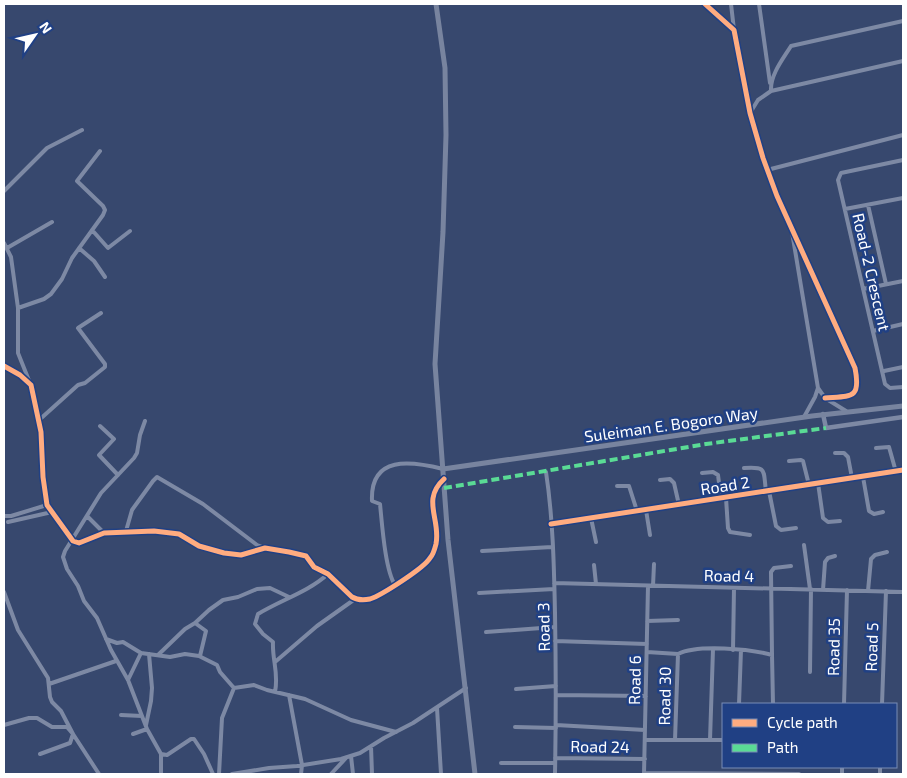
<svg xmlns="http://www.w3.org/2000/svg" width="907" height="778" font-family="'Exo 2',sans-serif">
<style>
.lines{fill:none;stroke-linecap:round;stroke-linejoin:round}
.minor{stroke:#7d89a4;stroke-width:4}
.tertiary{stroke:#7d89a4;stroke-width:4.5}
.secondary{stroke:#78849f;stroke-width:5}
.quiet{stroke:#5adb95;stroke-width:4;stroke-dasharray:8 4;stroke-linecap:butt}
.cycleway-casing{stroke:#204084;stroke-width:8}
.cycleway{stroke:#ffac80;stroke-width:5}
.labels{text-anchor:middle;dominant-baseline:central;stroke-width:5;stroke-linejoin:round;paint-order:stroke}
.street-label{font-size:16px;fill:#fff;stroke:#204084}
</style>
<rect width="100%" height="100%" fill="#37486e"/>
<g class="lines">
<!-- minor -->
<path class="minor" d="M705,4L734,30L750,113L763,158L777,196L855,368C861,399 852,396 825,398
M731,4L734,30
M759,4L770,83
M771,91L903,61
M750,113L758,100L771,91C770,75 783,59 791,46L903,21
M903,160L841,173L838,180L885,384L890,388L903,387
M767,170L903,135
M4,191L47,148L82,130
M868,205L886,284
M845,209L903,198
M92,230L108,248L130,231
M792,232L818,388L825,398L846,411
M4,243L11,257L18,308V353L30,383
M7,248L52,222
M79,248L94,261L105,277
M863,289L903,281
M18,308L44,299L51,294L62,279L72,258L103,215L105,210L103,206L77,181L100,151
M873,331L903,324
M4,366L20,375L31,385L41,432L43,477L47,505L73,541L79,543L104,533L154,531L179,534L199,546L224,553L241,555L265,548L289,552L306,556L314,567L328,574L352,597C357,600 365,600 370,599C382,595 424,568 430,558C433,555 435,548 436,544C441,519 421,500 444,479
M884,371L903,367
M804,417L815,397L818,388
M38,421L78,385L85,383L105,367V364L78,328L101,313
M145,421L140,435L137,453L134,458L101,493L65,551L63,557L67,569L78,586L84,601L97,618L111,650L128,680L147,729L161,754V774
M100,426L114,439L99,455L118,475
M876,448L889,447L896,472
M835,453H844L848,457L852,478
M789,461L801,460L803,461L809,485
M744,468C768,466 763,471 766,491
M546,472C553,518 554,566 555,613C556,667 556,720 555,774
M702,473L713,472L718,475L721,498
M863,477L869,511L874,514L883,512
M660,480L670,479L674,483L679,505
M818,483L823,518L828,522L840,521
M617,486H629L637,511
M769,491L776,526L781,530L796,528
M726,498L728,528L730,532L750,535
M646,510L650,535
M4,516H11L47,505
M87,516L104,533
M591,518L596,542
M8,522L52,512
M551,524L903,470
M126,531L132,510L153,481L157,477L203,504L257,545L265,548
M804,545L810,589
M482,551L552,547
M594,565L596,584
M554,583L903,592
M395,585C385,570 382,523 380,504L372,501C370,455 411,461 443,469
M653,586L654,564
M823,590L825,562L828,558L835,556
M868,591L871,559L875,555L887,552
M4,592L18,630L48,678L50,697L52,702L61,711L73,734L70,743L40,754
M479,593L554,589
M647,621L678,620
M195,623L206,631L200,656
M486,632L555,627
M106,639L117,643L123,642L141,653L170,657L185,654L199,656L217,665L220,672L234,688L254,685L267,690L305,699L351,720L396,732
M555,641L647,644
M733,650L734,588
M647,652L678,654L675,740
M678,654C698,644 750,649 772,655L773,704
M158,655L185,629L195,623L209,610L223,600L238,597L257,589L270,588L289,597
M772,655L771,572L774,568L791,566
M275,662L317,626L355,599
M810,672L811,589
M128,680L141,653
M49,684L116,661
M516,689L556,686
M275,692C279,673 272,660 273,642L263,634L255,624L258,614C281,600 308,592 328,574
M289,695L302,765L301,774
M557,695L646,696
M739,704L741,650
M844,704L847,590
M882,704L886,591
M437,708L441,774
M121,715L142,716
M4,725L29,718H37L52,727H67L73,734L99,774
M146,725L151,701L152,688L149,654
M556,725L645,730
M515,727L556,728
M133,734L147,729
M645,740H723
M710,740L713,649
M371,746L372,774
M161,754L167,755L191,739H194L204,754L213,774
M351,756L353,774
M555,758L645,759
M501,763H555
M644,773L799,774
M219,774L222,718L234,688
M232,774L269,768L297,766L341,759L360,753L384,738L413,723L466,688
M331,774L346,758
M644,774L648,586
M842,774V767
M880,774V767"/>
<!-- tertiary -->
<path class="tertiary" d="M823,414L826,428L903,417"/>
<!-- secondary -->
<path class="secondary" d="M436,4L445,68L446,135L443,232L435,364L448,540L475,774
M443,469L812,416L903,406"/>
<!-- quiet -->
<path class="quiet" d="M444,488L706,444L826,428"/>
<defs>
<path id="cycleway" d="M705,4L734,30L750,113L763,158L777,196L855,368C861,399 852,396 825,398
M4,366L20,375L31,385L41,432L43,477L47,505L73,541L79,543L104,533L154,531L179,534L199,546L224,553L241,555L265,548L289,552L306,556L314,567L328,574L352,597C357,600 365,600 370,599C382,595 424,568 430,558C433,555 435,548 436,544C441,519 421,500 444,479
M551,524L903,470"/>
</defs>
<!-- cycleway casing -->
<use href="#cycleway" class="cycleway-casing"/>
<!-- cycleway -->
<use href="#cycleway" class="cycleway"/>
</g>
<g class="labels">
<!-- street labels -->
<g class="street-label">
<text transform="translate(872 272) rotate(77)">Road-2 Crescent</text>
<text transform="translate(671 424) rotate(-8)">Suleiman E. Bogoro Way</text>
<text transform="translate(725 485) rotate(-9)">Road 2</text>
<text transform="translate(729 575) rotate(1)">Road 4</text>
<text transform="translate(543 627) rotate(-91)">Road 3</text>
<text transform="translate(833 647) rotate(-89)">Road 35</text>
<text transform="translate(871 647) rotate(-88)">Road 5</text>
<text transform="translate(634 680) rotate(-89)">Road 6</text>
<text transform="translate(664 696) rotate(-89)">Road 30</text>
<text transform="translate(600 746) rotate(1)">Road 24</text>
</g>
</g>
<!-- border -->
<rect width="907" height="778" fill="none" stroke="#ffffff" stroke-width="10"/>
<!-- legend -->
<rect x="722" y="703" width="175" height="65" fill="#204084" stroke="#798cb5"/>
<rect x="732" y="719" width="25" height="8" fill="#ffac80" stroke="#798cb5"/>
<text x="767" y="728" font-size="15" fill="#ffffff">Cycle path</text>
<rect x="732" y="744" width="25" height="8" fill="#5adb95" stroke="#798cb5"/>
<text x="767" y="753" font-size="15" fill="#ffffff">Path</text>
<!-- north arrow -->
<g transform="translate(35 35) rotate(56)" stroke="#204084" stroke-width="4" paint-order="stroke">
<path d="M0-4L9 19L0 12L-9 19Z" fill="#ffffff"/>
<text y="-8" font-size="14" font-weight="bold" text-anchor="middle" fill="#ffffff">N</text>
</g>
</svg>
